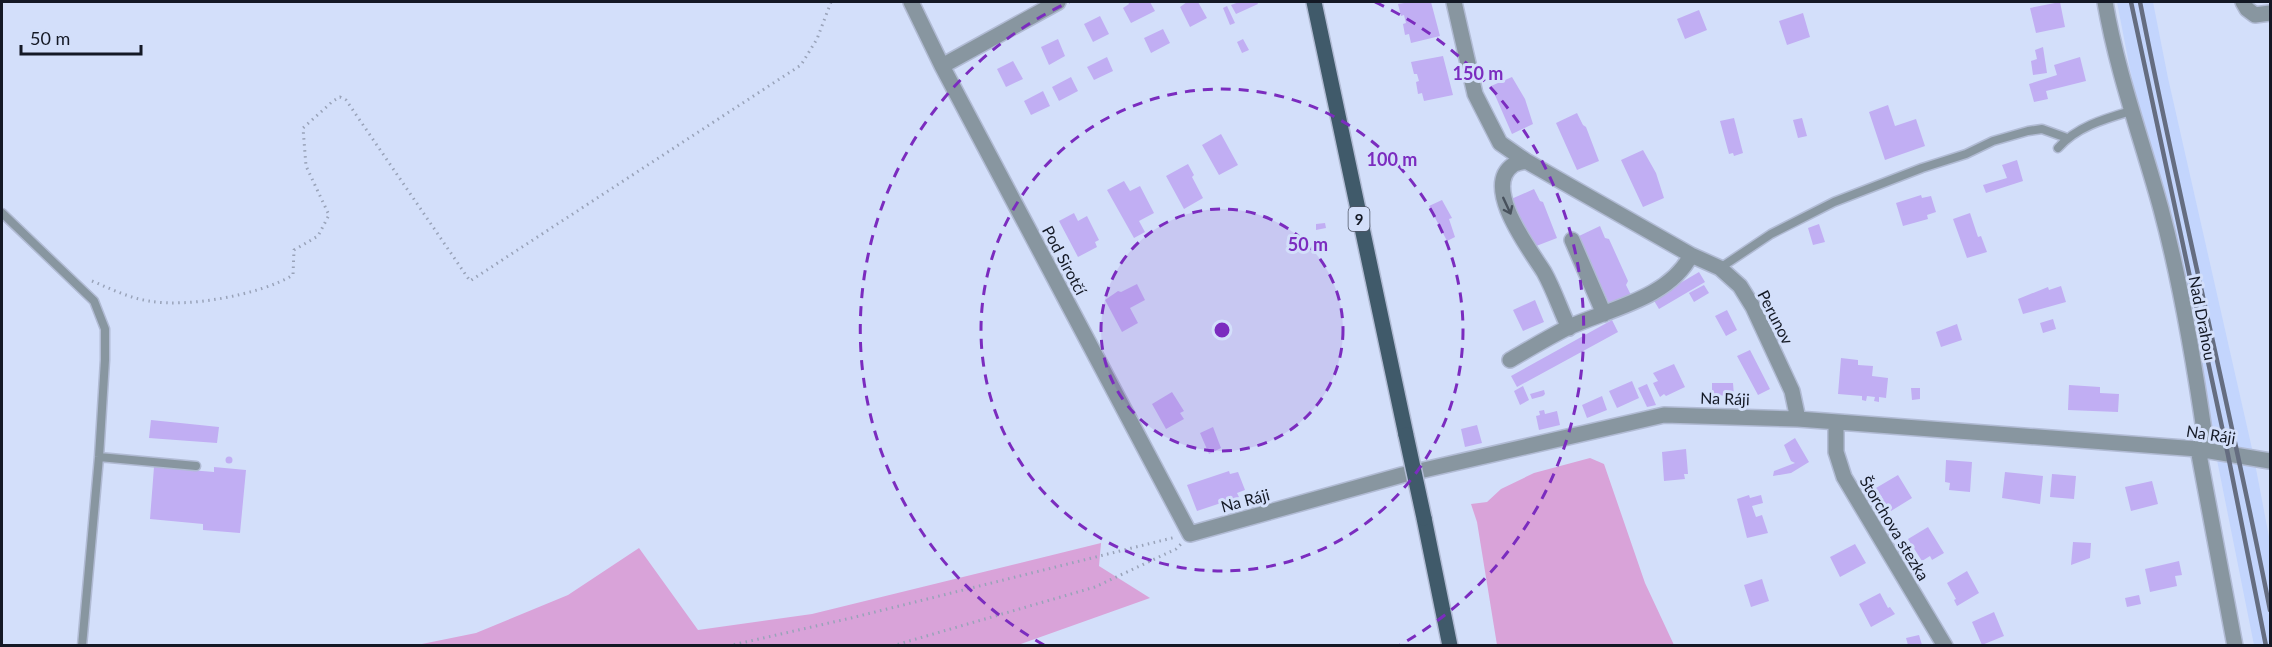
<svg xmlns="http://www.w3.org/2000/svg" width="2272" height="647" font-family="Lato,sans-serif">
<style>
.built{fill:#c3d5fd}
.green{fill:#d9a3d9}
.building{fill:#c1aef3}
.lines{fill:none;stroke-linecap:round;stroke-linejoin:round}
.service-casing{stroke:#b1bbd4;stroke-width:11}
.minor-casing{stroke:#b1bbd4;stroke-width:18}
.primary-casing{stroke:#b1bbd4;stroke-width:18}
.path{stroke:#99a3b9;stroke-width:3;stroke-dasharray:1.5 4.5;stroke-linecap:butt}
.service{stroke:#8896a0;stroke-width:8}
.minor{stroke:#8896a0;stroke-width:15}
.primary{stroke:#405a6a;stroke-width:15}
.rail{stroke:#656d80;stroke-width:4.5}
.primary-bridge-casing{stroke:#b1bbd4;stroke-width:18;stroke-linecap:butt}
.primary-bridge{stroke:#405a6a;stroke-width:15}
.oneway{stroke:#48515c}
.ring{fill:none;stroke:#7b2cbf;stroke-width:3;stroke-dasharray:10 8}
.labels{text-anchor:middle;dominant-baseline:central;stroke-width:6;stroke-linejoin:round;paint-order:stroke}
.shield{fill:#d3dffa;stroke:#4d5465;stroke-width:1.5}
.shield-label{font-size:15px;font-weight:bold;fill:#141925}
.street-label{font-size:16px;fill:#141925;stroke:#d3dffa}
.centre{fill:#7b2cbf;stroke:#d3dffa;stroke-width:3}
.ring-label{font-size:18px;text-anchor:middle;font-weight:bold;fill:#7b2cbf;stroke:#d3dffa;stroke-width:6;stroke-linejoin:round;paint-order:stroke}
</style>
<rect width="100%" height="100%" fill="#d3dffa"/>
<!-- built -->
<path class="built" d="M2117,2H2153L2168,78L2253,453L2270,542V645H2254L2217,460L2133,85Z"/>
<!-- green -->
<path class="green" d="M1590,458L1604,464L1645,583L1674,645H1497L1477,522L1471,504L1487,502L1501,489L1534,473Z
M1101,543L1099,566L1150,598L1018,645H417L476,633L568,595L639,548L698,630L812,614Z"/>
<!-- building -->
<path class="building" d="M1128,2H1150L1155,11L1131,23L1123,8L1129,4Z
M1187,2H1198L1207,18L1190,27L1180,7Z
M1239,2H1257L1258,4L1236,14L1231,5Z
M1410,2H1431L1440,36L1411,43L1409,34L1405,35L1403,24L1406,23L1404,15L1401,16L1398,4Z
M2060,2L2065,27L2036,33L2030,8Z
M1227,6L1235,23L1230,25L1223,8Z
M1699,10L1707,30L1685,39L1677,19Z
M1803,13L1810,37L1787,45L1779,21Z
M1100,16L1109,34L1093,42L1084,24Z
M1163,29L1170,43L1151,53L1144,38Z
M1058,39L1065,56L1049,65L1041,47Z
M1243,39L1249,50L1242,53L1237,42Z
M2043,47L2047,73L2033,75L2031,61L2037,59L2035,50Z
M1443,56L1453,95L1424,101L1422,93L1418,94L1416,82L1419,81L1417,74H1414L1411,62Z
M1107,57L1113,71L1094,80L1087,67Z
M2080,57L2086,81L2046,91L2048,99L2034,102L2029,84L2057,75L2054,65Z
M1013,61L1023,79L1006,87L997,69Z
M1071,77L1078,91L1059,101L1052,87Z
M1512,77L1525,99L1533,124L1512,134L1491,86Z
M1043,91L1050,106L1031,115L1024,101Z
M1888,105L1895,126L1916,119L1925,146L1885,160L1869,112Z
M1577,113L1583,125L1586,127L1599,161L1577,170L1556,123Z
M1734,118L1743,153L1734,156L1733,153L1729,154L1720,121Z
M1802,118L1807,136L1798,138L1793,120Z
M1221,134L1238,165L1219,175L1202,145Z
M1643,150L1656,173L1664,198L1643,207L1621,160Z
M2017,160L2023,181L1986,193L1983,185L2007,178L2002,165Z
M1188,164L1194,175L1192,177L1203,198L1184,209L1166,176Z
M1124,181L1130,191L1140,186L1154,213L1139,221L1145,232L1134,238L1107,190Z
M1534,189L1540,201L1543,202L1557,238L1531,248L1509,200Z
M1921,195L1922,198L1931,196L1936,212L1927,215L1928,219L1903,226L1896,203Z
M1442,200L1452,218L1449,219L1455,237L1447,241L1429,206Z
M1074,213L1078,221L1087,216L1099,240L1095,242L1097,247L1078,257L1059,221Z
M1970,213L1978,237L1981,236L1987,252L1967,258L1953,219Z
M1325,223L1326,228L1316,230V224Z
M1819,224L1825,242L1813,245L1808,228Z
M1600,226L1605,238L1609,239L1628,281L1626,285L1632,297L1610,306L1579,236Z
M1699,272L1705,282L1659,309L1653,299Z
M1137,284L1145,300L1130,308L1138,323L1122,332L1105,300L1118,291L1121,292Z
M1704,285L1709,293L1694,302L1689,293Z
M2061,286L2066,302L2023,314L2018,299L2048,287L2049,290Z
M1535,300L1544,322L1523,331L1513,310Z
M1727,310L1737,330L1726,336L1715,316Z
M2053,319L2056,329L2043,333L2040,323Z
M1612,320L1618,332L1517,387L1511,376Z
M1957,324L1962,340L1941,347L1936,332Z
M1750,350L1770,389L1758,395L1737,356Z
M1841,358L1858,360V365L1873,366L1872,376L1888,378L1886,398L1879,397V402L1874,401L1875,397L1867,396L1866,401L1862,400V396L1838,394Z
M1674,364L1685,387L1666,396L1664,394L1660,397L1653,383L1658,381L1653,373Z
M1632,381L1639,398L1617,408L1609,391Z
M1712,383H1733L1734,396L1712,395Z
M1647,384L1656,405L1647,407L1638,388Z
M2069,385L2100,387V393L2119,394L2118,412L2068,410Z
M1523,386L1529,400L1520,405L1514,391Z
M1911,388H1920V399L1912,400Z
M1544,390L1545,394L1543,396L1532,399L1530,394Z
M1172,392L1184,411L1180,413L1184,419L1166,429L1152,404Z
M1602,396L1607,410L1587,418L1582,405Z
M1544,410L1545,414L1557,411L1560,425L1539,430L1536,416L1540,415L1539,411Z
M151,420L219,427L217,443L149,438Z
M1477,425L1482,443L1465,447L1461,429Z
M1213,427L1221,448L1209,454L1200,433Z
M1795,438L1809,462L1791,473L1773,476L1774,471L1795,463L1791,461L1784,445Z
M1686,449L1688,474H1684L1685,479L1664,481L1662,452Z
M225.5 460a3.5 3.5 0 1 1 7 0a3.5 3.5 0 1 1-7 0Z
M1946,460L1972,462L1970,492L1949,490L1950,483L1945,482Z
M154,467L214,472V467L246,470L240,533L203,530V524L150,519Z
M1229,471L1230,474L1238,472L1245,490L1237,493L1239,497L1197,511L1187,485Z
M2005,472L2043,476L2040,504L2002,498Z
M2052,474L2076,476L2074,499L2050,497Z
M1898,475L1912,498L1891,511L1890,509L1885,512L1877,500L1882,497L1876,488Z
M2152,481L2158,504L2131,511L2125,487Z
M1749,495L1750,498L1761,495L1763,503L1752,506L1756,517L1762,515L1768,533L1747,538L1737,499Z
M1928,527L1944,553L1932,560L1930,556L1922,561L1908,539Z
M2073,542L2091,543L2090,558L2071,565Z
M1855,544L1866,563L1840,577L1830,557Z
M2179,561L2182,575L2175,576L2177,586L2150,592L2145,569Z
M1967,571L1979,593L1957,606L1954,600L1956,599L1947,583Z
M1762,579L1769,601L1751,607L1744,585Z
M1880,593L1888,608L1890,607L1895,614L1871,627L1859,604Z
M2139,595L2141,604L2127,607L2125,598Z
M1994,612L2004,636L1982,645L1972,622Z
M1919,635L1922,645H1908L1906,638Z"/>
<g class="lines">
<defs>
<path id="service" d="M2058,148C2076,127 2104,119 2131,111
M2,213L94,301L105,329V360L99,457L82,646
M1720,268L1771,234L1834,202L1922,168L1966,154L1993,141L2028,131L2042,129L2067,138
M99,457L196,466"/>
<path id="minor" d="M911,2L942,66L1190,534L1402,475L1664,415L1798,419L2198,449L2270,461
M1454,2L1475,94L1500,143L1526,161L1691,255L1720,268L1740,286L1753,307L1792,391L1798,419
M2105,2C2117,72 2142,140 2161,209C2181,283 2194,361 2205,437L2198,449L2235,646
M2243,2L2247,9L2255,15L2270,13
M942,66L1058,2
M1526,161C1523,162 1516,163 1513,165C1481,187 1531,251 1544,272C1554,290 1560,309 1569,328
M1572,240L1604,314
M1510,360C1529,349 1547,338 1567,328C1608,309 1669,299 1691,255
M1836,422V452L1844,477L1945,646"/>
<path id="primary" d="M1314,2L1406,435
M1424,518L1450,646"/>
</defs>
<!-- service casing -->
<use href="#service" class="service-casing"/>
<!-- minor casing -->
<use href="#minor" class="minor-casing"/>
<!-- primary casing -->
<use href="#primary" class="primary-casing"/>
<!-- path -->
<path class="path" d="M92,281C111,289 129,298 149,301C187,308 260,295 293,275L294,250L318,236L329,215L306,166L303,128L333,101L340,97L346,100L470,281L801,65L817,39L831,2
M728,646L851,618L1176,537
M892,646L1095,587L1176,549L1181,544"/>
<!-- service -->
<use href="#service" class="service"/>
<!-- minor -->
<use href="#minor" class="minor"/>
<!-- primary -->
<use href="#primary" class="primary"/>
<!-- rail -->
<path class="rail" d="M2131,2L2228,455L2266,646
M2140,2C2180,205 2230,407 2270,610"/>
<defs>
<path id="primary-bridge" d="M1406,435L1424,518"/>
</defs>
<!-- primary-bridge casing -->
<use href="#primary-bridge" class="primary-bridge-casing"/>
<!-- primary-bridge -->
<use href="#primary-bridge" class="primary-bridge"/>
</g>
<!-- one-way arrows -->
<defs><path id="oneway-shaft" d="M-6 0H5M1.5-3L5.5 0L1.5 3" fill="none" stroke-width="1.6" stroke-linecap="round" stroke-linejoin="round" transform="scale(1.5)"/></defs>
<use class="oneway" href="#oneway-shaft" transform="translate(1507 206) rotate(65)"/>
<!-- distance rings -->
<circle cx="1222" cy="330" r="121" fill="#7b2cbf" fill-opacity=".12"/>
<g class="ring">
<circle cx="1222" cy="330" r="121"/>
<circle cx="1222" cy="330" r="241"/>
<path d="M1044 645A362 362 0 0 1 1069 2M1375 2A362 362 0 0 1 1400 645"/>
</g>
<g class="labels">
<!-- shield labels -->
<rect class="shield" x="1348.5" y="207" width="21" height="24" rx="4.5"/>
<g class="shield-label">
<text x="1359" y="219">9</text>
</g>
<!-- street labels -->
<g class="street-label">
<text transform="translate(1065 260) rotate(62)">Pod Sirotčí</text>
<text transform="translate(1776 317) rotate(63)">Perunov</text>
<text transform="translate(2203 318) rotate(79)">Nad Drahou</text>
<text transform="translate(1725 398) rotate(2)">Na Ráji</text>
<text transform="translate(2211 434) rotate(9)">Na Ráji</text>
<text transform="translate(1245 500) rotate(-15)">Na Ráji</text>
<text transform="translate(1895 528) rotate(59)">Štorchova stezka</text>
</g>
</g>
<circle cx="1222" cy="330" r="9" class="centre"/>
<g class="ring-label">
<text x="1478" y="80">150 m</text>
<text x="1392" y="166">100 m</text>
<text x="1308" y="251">50 m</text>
</g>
<!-- border -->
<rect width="2272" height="647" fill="none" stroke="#141925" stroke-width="6"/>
<!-- scale -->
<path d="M21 45v9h120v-9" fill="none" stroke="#141925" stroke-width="3"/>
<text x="30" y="45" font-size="18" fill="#141925" stroke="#d3dffa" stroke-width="4.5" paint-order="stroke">50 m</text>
</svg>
